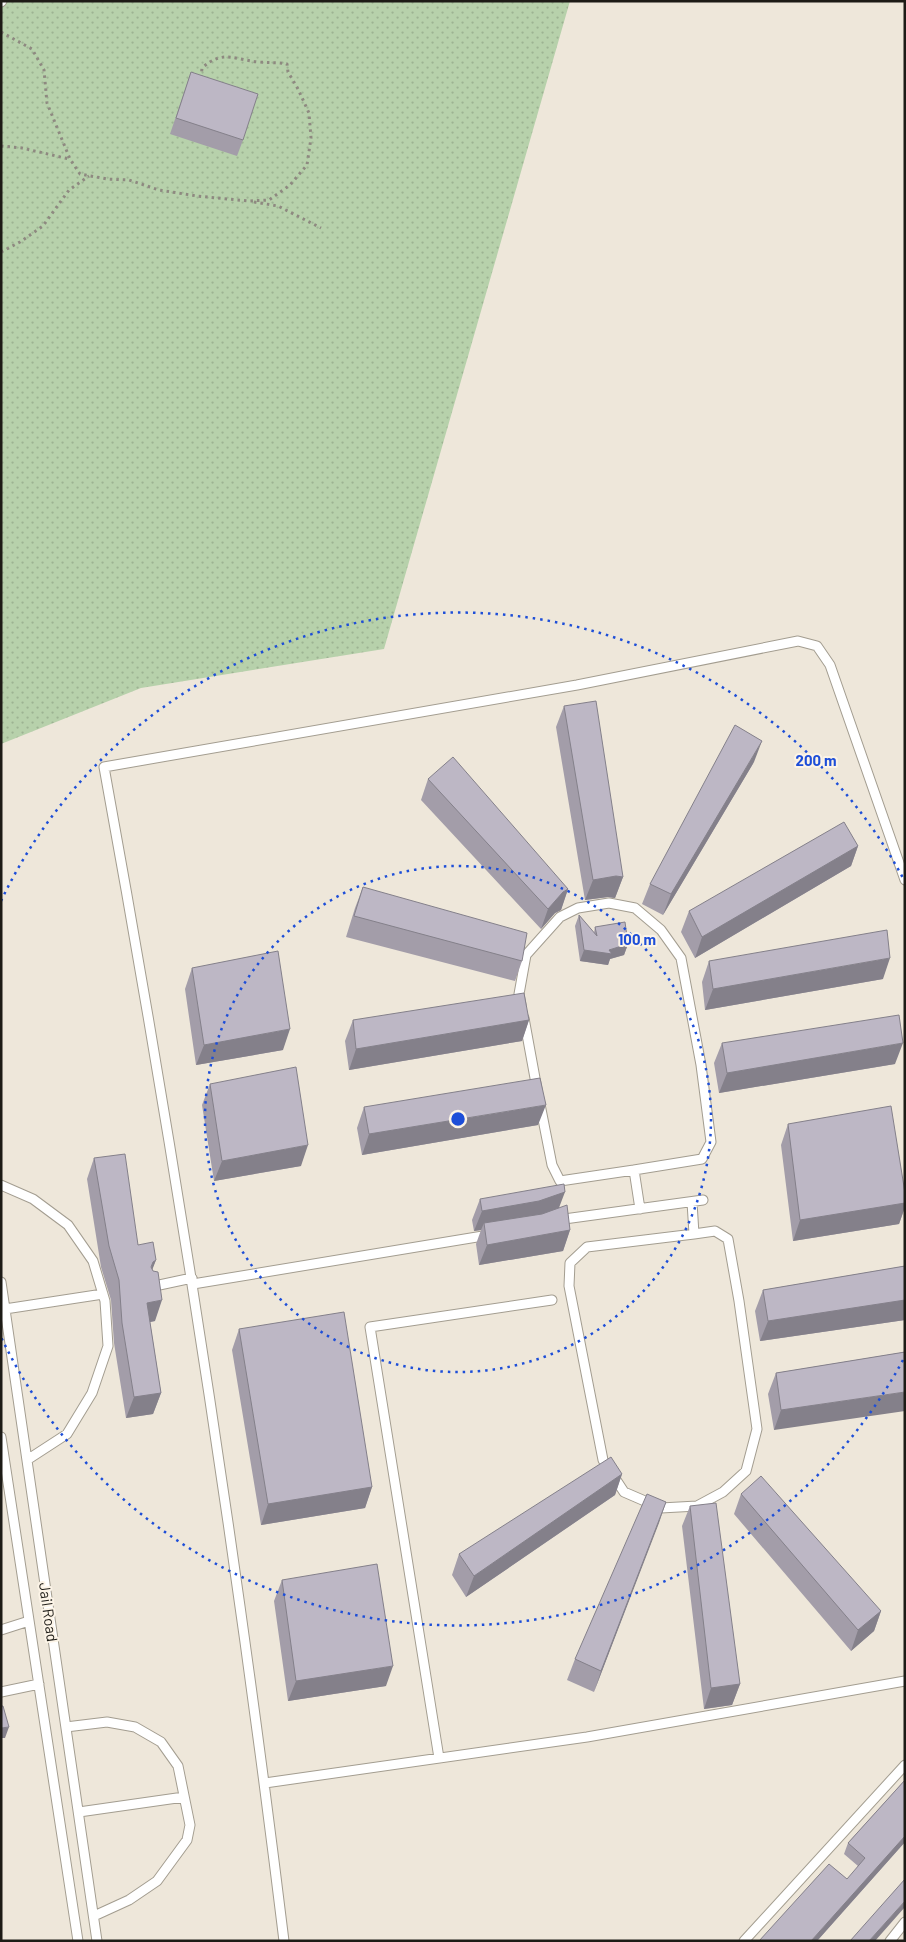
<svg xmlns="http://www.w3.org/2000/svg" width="906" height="1942" font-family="Barlow,sans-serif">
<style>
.grass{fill:url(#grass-dots)}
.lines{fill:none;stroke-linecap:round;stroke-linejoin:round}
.service-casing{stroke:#a39d90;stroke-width:11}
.path{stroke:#8e8980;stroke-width:3;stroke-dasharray:2.5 4;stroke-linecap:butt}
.service{stroke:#fff;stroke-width:9}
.wall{fill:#a39da9}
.shaded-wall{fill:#84808a}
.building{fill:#bdb7c5;stroke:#84808a}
.ring{fill:none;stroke:#1d4ed8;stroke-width:2.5;stroke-dasharray:2.5 5}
.labels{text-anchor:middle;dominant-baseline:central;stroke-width:4;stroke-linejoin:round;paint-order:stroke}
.street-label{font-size:15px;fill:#1d1b16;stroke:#fcf4e7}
.centre{fill:#1d4ed8;stroke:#fcf4e7;stroke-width:2.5}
.ring-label{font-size:15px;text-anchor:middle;font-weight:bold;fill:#1d4ed8;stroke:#fcf4e7;stroke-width:4;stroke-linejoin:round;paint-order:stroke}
</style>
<defs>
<pattern id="grass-dots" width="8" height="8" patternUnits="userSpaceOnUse" patternTransform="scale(1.25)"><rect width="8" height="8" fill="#b7d1ab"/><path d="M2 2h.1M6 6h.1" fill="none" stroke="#9db392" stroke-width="1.8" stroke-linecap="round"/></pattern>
</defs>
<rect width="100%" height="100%" fill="#eee7da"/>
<!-- grass -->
<path class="grass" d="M1,1H570L384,649L141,688L1,744Z"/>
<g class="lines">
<defs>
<path id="service" d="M1,2L2,1
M521,1005L519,994L526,955L560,917L578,908L609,903L635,908L661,930L681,958L701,1065L711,1142L702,1159L634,1170
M524,1018L537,1089
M540,1104L552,1165L560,1181L634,1170L640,1209
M1,1185L33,1199L68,1225L93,1261L105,1301L108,1346L92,1393L67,1434L27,1460
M692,1202L694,1234L715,1231L728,1239L739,1301L757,1429L746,1471L723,1492L697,1506L661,1508L624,1492L603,1460L569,1286L570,1263L587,1247L694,1234
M557,1220L703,1200
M1,1282L97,1941
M193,1284L489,1235
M150,1287L192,1278
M5,1309L103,1294
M1,1437L78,1941
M1,1630L29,1621
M1,1692L39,1684
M66,1727L107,1722L135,1727L161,1742L178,1766L190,1825L187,1840L157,1881L129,1900L94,1916
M439,1758L370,1327L552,1300
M265,1783L587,1737L905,1681
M79,1812L184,1797
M284,1941C236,1548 175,1156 104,767L577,685L798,641L817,646L830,665L905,880
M744,1941L905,1765
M890,1941L905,1922"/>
</defs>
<!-- service casing -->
<use href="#service" class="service-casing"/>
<!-- path -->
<path class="path" d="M1,32L32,49L44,70L47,103L70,159L80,174L107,179L129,180L159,190L197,196L249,201L269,200L290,185L307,165L311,138L309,113L298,89L288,72L287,64C277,62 269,63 259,62C235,60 223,49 202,68L201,78
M1,146L22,148L69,159
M254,202L278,206L321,228
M1,252L20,242L43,226L69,190L89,176"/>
<!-- service -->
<use href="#service" class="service"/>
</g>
<!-- wall -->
<path class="wall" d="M191,72L243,140L237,156L170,134Z
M564,706L623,877L615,898L608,897L585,900L556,727Z
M754,762L663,915L642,904L650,884Z
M428,779L568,889L561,910L555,913L541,929L421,800Z
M858,846L851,866L695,958L681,932L689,911Z
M363,887L522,961L515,981L346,937L355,908Z
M579,915L594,933L595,927L628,944L624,955L610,959L608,965L580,961L575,926Z
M709,961L883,979L705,1010L702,982Z
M192,968L283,1050L196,1065L185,989Z
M353,1020H529L522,1041L349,1070L345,1041Z
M722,1043L895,1064L719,1093L714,1063Z
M210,1084L301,1166L214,1181L202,1105Z
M364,1107L538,1125L362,1155L357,1128Z
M788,1124L905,1193V1207L899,1224L793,1241L781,1145Z
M94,1158L138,1245L156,1260L152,1269L155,1321L150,1322L161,1393L153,1414L126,1418L114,1343L111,1300L101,1267L87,1179Z
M480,1199L559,1207L570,1230L563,1251L479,1265L476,1244L481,1230L474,1231L472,1220Z
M905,1266V1320L760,1341L755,1311L763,1290Z
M239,1329L372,1487L365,1508L261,1525L232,1350Z
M905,1352L774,1430L768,1394L776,1373Z
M622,1474L615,1495L466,1597L452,1575L459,1554Z
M741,1494L881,1611L874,1631L851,1651L734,1514Z
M666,1502L594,1692L567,1680L575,1659Z
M690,1506L740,1684L732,1705L704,1709L682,1526Z
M282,1580L386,1686L288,1701L274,1601Z
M905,1780V1842L817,1941L858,1866L844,1854L848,1843Z"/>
<!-- shaded-wall -->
<path class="shaded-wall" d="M762,741L754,762L663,915L671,894Z
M858,846L851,866L695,958L702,937Z
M616,876L623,877L615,898L608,897L585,900L593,880Z
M568,889L561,910L555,913L541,929L548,909L563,892Z
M628,944L624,955L610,959L608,965L580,961L584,950H609Z
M890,958L883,979L705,1010L713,989Z
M529,1020L522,1041L349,1070L356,1049Z
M290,1029L283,1050L196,1065L204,1045Z
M903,1043L895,1064L719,1093L727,1073Z
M546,1105L538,1125L362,1155L369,1134Z
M308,1145L301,1166L214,1181L222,1161Z
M565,1192L557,1213L484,1223L481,1230L474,1231L482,1211Z
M905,1203V1207L899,1224L793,1241L800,1220Z
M570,1230L563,1251L479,1265L487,1245Z
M156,1260L148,1281L153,1262Z
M162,1300L155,1321L139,1324L147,1303Z
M905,1300V1320L760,1341L768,1321Z
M905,1392V1411L774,1430L781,1410Z
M161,1393L153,1414L126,1418L134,1397Z
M622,1474L615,1495L466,1597L474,1576Z
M372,1487L365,1508L261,1525L268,1504Z
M666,1502L659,1523L594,1692L601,1671Z
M881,1611L874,1631L851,1651L858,1630Z
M393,1666L386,1686L288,1701L296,1681Z
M740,1684L732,1705L704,1709L711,1688Z
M9,1727L5,1738H1V1728Z
M905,1836V1842L817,1941H811Z
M905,1901V1907L875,1941H869Z"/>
<!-- building -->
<path class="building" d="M191,72L258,94L243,140L176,118Z
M596,701L623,877L616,876L593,880L564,706Z
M735,725L762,741L671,894L650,884Z
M453,757L568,889L563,892L548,909L428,779Z
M844,822L858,846L702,937L689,911Z
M363,887L527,933L522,961L354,916Z
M579,915L597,936L595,927L625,922L628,944L609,950L612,954L584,950Z
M887,930L890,958L713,989L709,961Z
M278,951L290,1029L204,1045L192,968Z
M524,993L529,1020L356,1049L353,1020Z
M899,1015L903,1043L727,1073L722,1043Z
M296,1067L308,1145L222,1161L210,1084Z
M540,1078L546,1105L369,1134L364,1107Z
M891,1106L905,1193V1203L800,1220L788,1124Z
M125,1154L138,1245L153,1242L156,1260L153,1262L151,1267L153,1271L158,1272L162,1300L147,1303L161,1393L134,1397L122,1323L119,1280L109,1246L94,1158Z
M564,1184L565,1192L539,1201L482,1211L480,1199Z
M567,1205L570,1230L487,1245L484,1223L542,1214Z
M905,1266V1300L768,1321L763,1290Z
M344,1312L372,1487L268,1504L239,1329Z
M905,1352V1392L781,1410L776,1373Z
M611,1457L622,1474L474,1576L459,1554Z
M761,1476L881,1611L858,1630L741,1494Z
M647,1494L666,1502L601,1671L575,1659Z
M716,1503L740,1684L711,1688L690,1506Z
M377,1564L393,1666L296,1681L282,1580Z
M1,1706H3L9,1727L1,1728Z
M905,1780V1836L811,1941H759L829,1864L847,1879L865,1858L848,1843Z
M905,1879V1901L869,1941H850Z"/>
<!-- distance rings -->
<g class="ring">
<circle cx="458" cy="1119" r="253"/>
<path d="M903 1360A506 506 0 0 1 1 1337M1 901A506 506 0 0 1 903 878"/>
</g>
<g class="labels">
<!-- street labels -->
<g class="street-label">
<text transform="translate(49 1612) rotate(82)">Jail Road</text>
</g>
</g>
<circle cx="458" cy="1119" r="8" class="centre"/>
<g class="ring-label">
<text x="816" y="766">200 m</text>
<text x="637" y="945">100 m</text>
</g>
<!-- border -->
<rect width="906" height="1942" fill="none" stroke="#1d1b16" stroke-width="5"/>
</svg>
